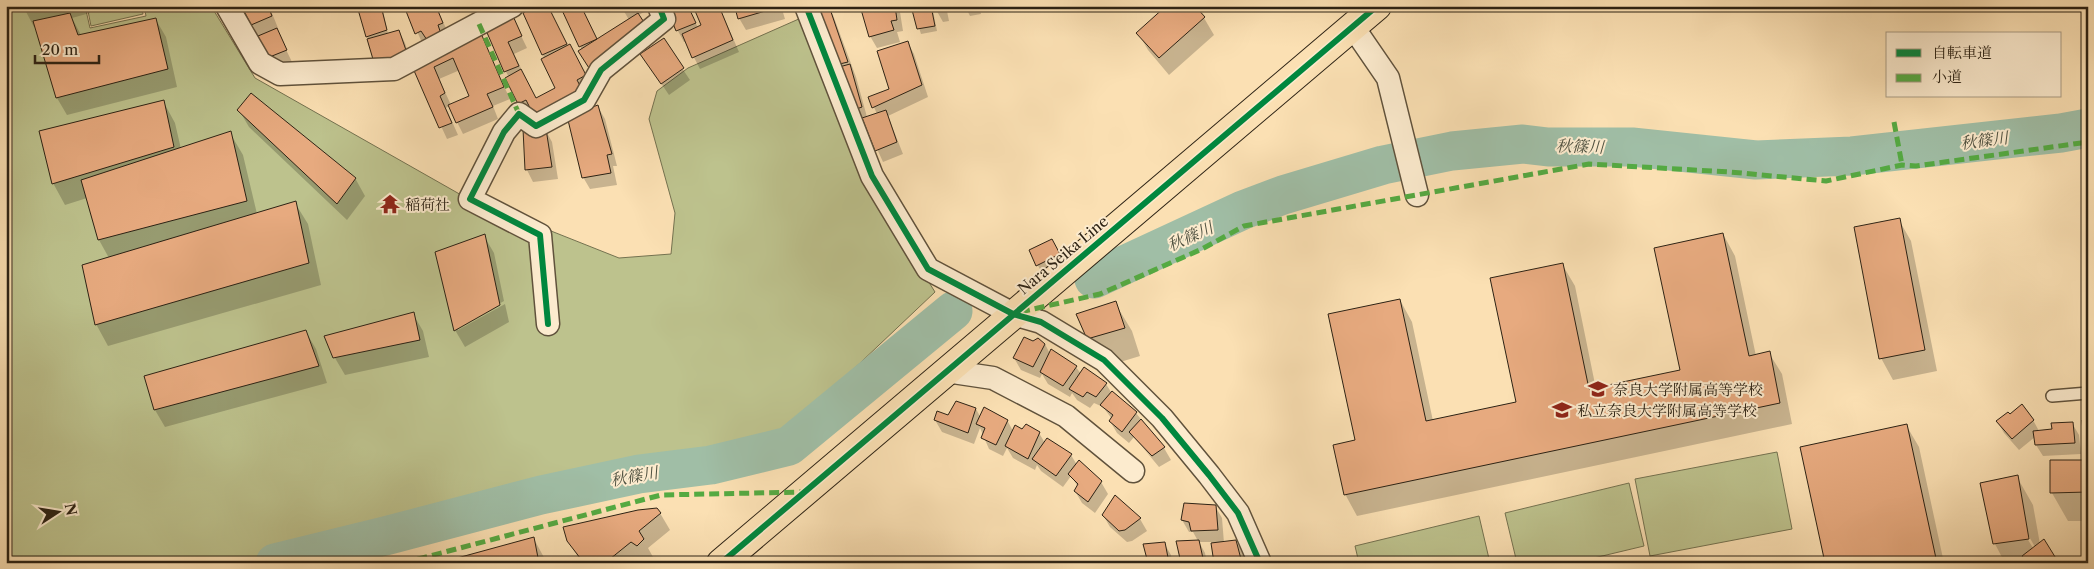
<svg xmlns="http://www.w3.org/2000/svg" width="2094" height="569" font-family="'Libre Caslon Text','Noto Serif JP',serif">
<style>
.green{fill:#bdc28d;stroke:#747250}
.shadow{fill:#0003;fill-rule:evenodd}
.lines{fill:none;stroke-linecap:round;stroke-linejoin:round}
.river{stroke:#a0bea6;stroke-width:39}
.building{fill:#e7aa7f;stroke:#2c2214}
.service-casing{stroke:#60523c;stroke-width:14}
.minor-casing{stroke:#60523c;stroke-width:25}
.primary-casing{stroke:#2c2214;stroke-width:30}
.service{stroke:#fcebce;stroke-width:11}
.minor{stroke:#fcebce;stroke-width:22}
.primary{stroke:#fbe0b3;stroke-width:28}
.quiet{stroke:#54aa42;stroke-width:5;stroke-dasharray:10 5;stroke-linecap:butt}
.cycleway-casing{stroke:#fcebce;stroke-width:9}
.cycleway{stroke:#00873e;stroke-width:6}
.labels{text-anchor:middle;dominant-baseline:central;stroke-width:4;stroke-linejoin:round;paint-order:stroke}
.poi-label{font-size:15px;fill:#2c2214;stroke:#fcebce;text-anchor:start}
.street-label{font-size:15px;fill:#2c2214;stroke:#fcebce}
.water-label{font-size:16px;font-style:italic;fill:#4f5140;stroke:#fcebce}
</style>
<rect width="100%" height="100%" fill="#fbe0b3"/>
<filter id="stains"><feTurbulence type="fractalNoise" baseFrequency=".004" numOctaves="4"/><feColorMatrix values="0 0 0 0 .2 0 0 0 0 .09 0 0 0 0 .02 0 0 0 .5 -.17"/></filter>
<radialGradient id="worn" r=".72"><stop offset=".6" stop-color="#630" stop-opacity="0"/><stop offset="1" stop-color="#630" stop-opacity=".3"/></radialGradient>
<!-- green -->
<path class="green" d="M6,6H85L90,28L146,16L144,6H211L255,78L463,196L619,258L671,254L675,213L649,119L657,91L688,68L801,18L868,185L935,292L784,435L766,444L600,473L241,563H6Z
M87,6H141L143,14L91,26Z
M1777,452L1792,529L1650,556L1635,479Z
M1629,483L1644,546L1573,563H1517L1505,513Z
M1479,516L1490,563H1359L1355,546Z"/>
<!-- shadow -->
<path class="shadow" d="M23,6H88L90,13L72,18L81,35L156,20L166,37L177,87L67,115L57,98L36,27H34Z
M243,6H269L278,28L276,29L292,62L275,69Z
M358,6H382L388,34L399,31L405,43L413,67L429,60L427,55L435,52L429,42L423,45L406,6H436L449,35L444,36L447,47L479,33L510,99L493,106L498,119L463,134L449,106L446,108L458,135L447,139L414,67L383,77L376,66ZM460,70L471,96L451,105L439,79Z
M481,6H514L512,17L527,48L514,54L536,99L557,88L543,55L551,14L591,87L574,113L598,107L605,119L617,166H613L617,185L590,189L583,177L568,116L545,129L552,142L558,179L533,182L527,170L524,131L526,115L486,28Z
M581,6L597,40L629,20L621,6H652L653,8L638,15L654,42L596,79L562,8Z
M667,6H678L680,11L690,6H719L739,52L700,69L686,42H684L678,31ZM696,9L703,26L698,28L690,11Z
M746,6H781L785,19L746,30L739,18Z
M828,6L833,15L856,77L867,117L877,114L870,98L890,90L908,43L914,54L928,97L888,116L903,154L883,162L864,120L856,123L849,111Z
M861,6H932L937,31L921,34L913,9L900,12L903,31L897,32L900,42L877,48L870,36Z
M934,6H946L949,21L943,22Z
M965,6H979L981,14L970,16Z
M1194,6L1204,18L1214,35L1169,75L1148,50L1138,33Z
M663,40L690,80L669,95L642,55Z
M163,101L175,123L181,149L230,133L243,155L257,214L295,203L308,224L321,285L108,346L96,324L109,258L99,240L87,198L65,205L53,183Z
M239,110L355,178L365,196L347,220L249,127Z
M1899,220L1911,241L1937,371L1893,380L1881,358Z
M1723,234L1735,256L1756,356L1769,353L1782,374L1792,424L1357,516L1345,494L1356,441L1400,300L1412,322L1433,421L1518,403L1562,264L1575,286L1596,389L1681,371Z
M484,236L494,253L504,301L458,327V330L505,304L509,322L465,347L455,330Z
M1052,241L1062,260L1041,271L1030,251Z
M1115,303L1132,331L1140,356L1104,367L1088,339Z
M413,314L423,331L429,357L345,375L335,358L326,337Z
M306,332L316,349L327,383L165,427L155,410Z
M1045,344L1050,354L1076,367L1081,374L1106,384L1111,392L1136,413L1164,448L1171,460L1159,467L1134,437L1129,443L1117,433L1110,421L1112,419L1103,407L1094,403L1090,408L1077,400L1072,393L1070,397L1048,384L1042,374L1040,378L1021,370L1014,358Z
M976,409L981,418L1007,420L1013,431L1039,433L1045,443L1047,440L1071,455L1077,465L1079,462L1101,482L1108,494L1095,513L1082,503L1075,491L1078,487L1071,476L1063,487L1041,471L1037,465L1035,470L1013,458L1007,448L1003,456L989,449L980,428L974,444L942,432L935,420Z
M2033,420L2039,431L2054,430L2072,423L2079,435L2081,454L2043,456L2036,445L2035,437L2019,450L2004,433L1997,421Z
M1906,425L1919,447L1944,563H1826Z
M2088,461V521H2068L2052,493L2051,462Z
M2017,477L2033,505L2040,544L2043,541L2057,563H2005L1995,544L1981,484ZM2027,533L2035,547L2033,548L2025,535Z
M1116,497L1140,519L1147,531L1132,541L1127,542L1110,527L1103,515Z
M1215,506L1222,518L1224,543L1236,541L1243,553L1245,563H1216L1212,542H1199L1205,553L1207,563H1182L1198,541L1193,532H1189L1182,520Z
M660,513L670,530L648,548L653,557L647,562L641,558L636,563H582L568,541Z
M534,539L547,563H444Z
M1164,543L1171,555L1173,563H1149Z"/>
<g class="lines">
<!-- river -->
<path class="river" d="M1094,279L1243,210L1283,195L1383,165L1452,151L1523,144L1548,147H1632L1756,160L1852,156L2061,133L2088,128
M275,563L385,536L541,495L639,474L711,465L789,446L953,311"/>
</g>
<!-- building -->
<path class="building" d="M22,6H41L23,11Z
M250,6H268L272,16L251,25L243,9Z
M357,6H381L387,30L366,37Z
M404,6H436L443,23L438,25L442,37L429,43L421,31L415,34Z
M535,6H548L567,44L542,55L523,13Z
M564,6H581L597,39L579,47L561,8Z
M666,6H678L679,10L688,6L696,23L676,31Z
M693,6H719L733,40L692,58L682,34L701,25Z
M741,6H779V7L738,19L735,8Z
M810,6H829L848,62L831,66Z
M860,6H895L897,20L891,21L894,30L869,37Z
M911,6H931L935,26L917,29Z
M1166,6H1195L1205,17L1159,58L1136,33Z
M70,13L78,35L156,18L168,69L56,98L33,21Z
M638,13L649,30L589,68L578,51Z
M513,16L522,36L508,42L519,66L504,72L485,28Z
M277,28L287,50L267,58L258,36Z
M399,30L408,56L375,66L367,39Z
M480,31L504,87L487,94L493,107L456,123L448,105L469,96L453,58L434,67L445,93L440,96L452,123L439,128L412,66Z
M664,38L684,68L661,84L640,54Z
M908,41L922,85L872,108L868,97L889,89L877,51Z
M570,44L586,75L577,80L584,93L535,118L526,100L518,104L505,78L521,69L536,98L555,88L541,59Z
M850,64L862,107L848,112L832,69Z
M251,93L356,178L337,204L237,110Z
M164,100L174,147L52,184L39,131Z
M598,105L612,154L607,155L611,173L582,178L567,116Z
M886,110L897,142L875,151L862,118Z
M523,129H546L552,167L525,170Z
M231,131L247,201L98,240L81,180Z
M296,201L309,263L95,325L82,265Z
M1900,218L1925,350L1879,359L1854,227Z
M1723,233L1749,356L1770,351L1780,403L1344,495L1333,445L1355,440L1328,314L1400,299L1426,421L1516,402L1490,278L1563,263L1589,389L1680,370L1654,248Z
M485,234L500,305L454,331L435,252Z
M1052,239L1060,254L1036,266L1029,250Z
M1116,301L1125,328L1087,339L1076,314Z
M414,312L420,340L333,358L324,336Z
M306,330L319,366L154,410L144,376Z
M1024,337L1033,341L1038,338L1045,344L1033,367L1013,358Z
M1051,349L1077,366L1063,386L1040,372Z
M1084,367L1107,383L1096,397L1087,392L1083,397L1069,389Z
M1112,391L1137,412L1122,432L1109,421L1113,415L1100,405Z
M956,401L976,408L968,433L934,420L937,411L948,415Z
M2022,404L2034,420L2012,439L1996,421L2008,412L2010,414Z
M984,407L1008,420L996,445L981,438L985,428L976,424Z
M1141,419L1165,447L1152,456L1129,432Z
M2082,420H2088V445H2084Z
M2073,422L2075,443L2035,445L2033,431L2052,429L2051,423Z
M1026,424L1040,432L1028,459L1005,446L1015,425L1022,429Z
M1907,424L1937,563H1825L1800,447Z
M1047,438L1072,454L1056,476L1032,459Z
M1079,460L1102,481L1088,502L1074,491L1078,484L1068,474Z
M2050,460H2088V492L2050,493Z
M2018,475L2029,539L1993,544L1980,483Z
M1115,495L1141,518L1125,530L1119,531L1102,515Z
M1184,503L1216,505L1218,530L1191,531L1189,522L1181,520Z
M657,508L661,513L639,531L644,539L637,546L631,542L605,563H584L567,541L563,527L638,510Z
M534,537L539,563H439Z
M2044,539L2057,560L2053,563H2027L2022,556Z
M1199,540L1204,563H1181L1176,541Z
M1236,540L1242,563H1214L1211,543Z
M1165,542L1169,563H1148L1143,544Z
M809,557L813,563H801Z"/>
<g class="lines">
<defs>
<path id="service" d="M2052,396L2088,393"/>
<path id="minor" d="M227,6L260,63L280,74L394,69L512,6
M806,6L872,176L928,269L1013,314L1041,322L1104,360L1162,418L1209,475L1238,513L1260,563
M1353,27L1388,78L1417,195
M548,324L540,235L470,199L504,132L519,114L536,126L584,100L601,70L664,19L659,6
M946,371L993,378L1066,416L1133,471"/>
<path id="primary" d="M721,563L1377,6"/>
</defs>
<!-- service casing -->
<use href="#service" class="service-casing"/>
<!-- minor casing -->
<use href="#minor" class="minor-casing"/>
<!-- primary casing -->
<use href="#primary" class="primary-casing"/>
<!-- service -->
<use href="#service" class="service"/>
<!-- minor -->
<use href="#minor" class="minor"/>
<!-- primary -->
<use href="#primary" class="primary"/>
<!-- quiet -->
<path class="quiet" d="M479,24L519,114
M1894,122L1902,165
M1020,312L1100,294L1202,249L1244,226L1589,164L1730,172L1826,181L1902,165L1916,166L2088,142
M403,563L661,495L804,492"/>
<defs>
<path id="cycleway" d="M806,6L872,176L928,269L1013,314L1041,322L1104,360L1162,418L1209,475L1238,513L1260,563
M548,324L540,235L470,199L504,132L519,114L536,126L584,100L601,70L664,19L659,6
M721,563L1377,6"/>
</defs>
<!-- cycleway casing -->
<use href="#cycleway" class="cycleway-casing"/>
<!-- cycleway -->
<use href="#cycleway" class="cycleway"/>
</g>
<!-- icons -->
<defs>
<symbol id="temple-bare" viewBox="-9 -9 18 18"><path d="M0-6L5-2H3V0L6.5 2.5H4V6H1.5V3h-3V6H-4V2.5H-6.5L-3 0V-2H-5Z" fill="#8f2418" stroke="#fcebce" stroke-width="2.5" paint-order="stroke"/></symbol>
<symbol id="school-bare" viewBox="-9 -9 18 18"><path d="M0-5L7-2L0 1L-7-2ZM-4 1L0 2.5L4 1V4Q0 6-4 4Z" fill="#8f2418" stroke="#fcebce" stroke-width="2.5" paint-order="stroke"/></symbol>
</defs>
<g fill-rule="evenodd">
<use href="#temple-bare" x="376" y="190" width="28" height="28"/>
<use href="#school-bare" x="1584" y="375" width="28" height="28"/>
<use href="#school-bare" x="1548" y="396" width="28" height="28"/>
</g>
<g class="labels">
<!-- poi labels -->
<g class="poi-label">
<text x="405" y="204">稲荷社</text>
<text x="1613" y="389">奈良大学附属高等学校</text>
<text x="1577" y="410">私立奈良大学附属高等学校</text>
</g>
<!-- street labels -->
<g class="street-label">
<text transform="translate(1063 255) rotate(-40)">Nara Seika Line</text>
</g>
<!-- water labels -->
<g class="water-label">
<text transform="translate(1984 140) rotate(-7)">秋篠川</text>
<text transform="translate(1580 146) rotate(2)">秋篠川</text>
<text transform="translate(1190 236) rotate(-24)">秋篠川</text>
<text transform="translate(634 476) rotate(-10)">秋篠川</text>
</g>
</g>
<!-- margin -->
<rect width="2094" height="569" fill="none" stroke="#fbe0b3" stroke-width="25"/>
<rect x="8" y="8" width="2079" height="554" fill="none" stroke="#2c2214" stroke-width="2.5"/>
<rect x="12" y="12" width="2069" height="544" fill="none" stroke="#2c2214"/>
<!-- legend -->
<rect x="1886" y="32" width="175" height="65" fill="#fcebce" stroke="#a99b84"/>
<rect x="1896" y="49" width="25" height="8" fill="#00873e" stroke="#a99b84"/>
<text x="1932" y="58" font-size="15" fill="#2c2214">自転車道</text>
<rect x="1896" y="74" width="25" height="8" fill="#54aa42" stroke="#a99b84"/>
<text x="1932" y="82" font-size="15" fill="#2c2214">小道</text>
<!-- north arrow -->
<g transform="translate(58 512) rotate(78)" stroke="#fcebce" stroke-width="4" paint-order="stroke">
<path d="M0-4L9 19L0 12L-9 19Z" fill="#2c2214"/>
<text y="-8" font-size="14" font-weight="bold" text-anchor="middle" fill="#2c2214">N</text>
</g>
<!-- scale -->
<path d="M35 55v8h64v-8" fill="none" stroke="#2c2214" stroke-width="2.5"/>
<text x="42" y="55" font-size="15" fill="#2c2214" stroke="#fcebce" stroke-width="4" paint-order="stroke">20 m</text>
<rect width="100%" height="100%" filter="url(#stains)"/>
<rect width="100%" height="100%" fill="url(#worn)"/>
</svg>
